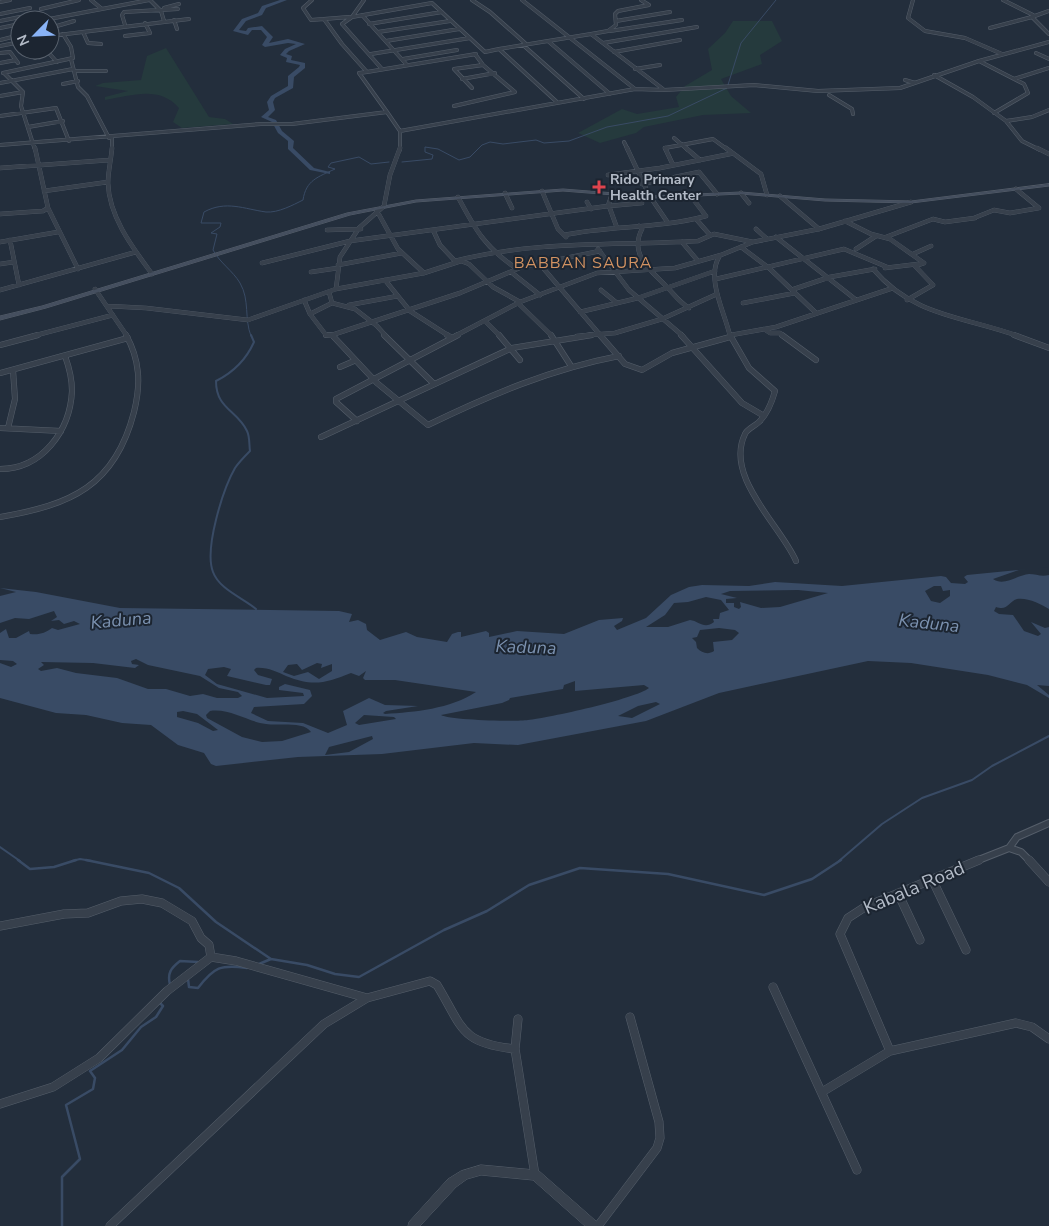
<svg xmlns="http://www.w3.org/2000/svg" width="1049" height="1226" font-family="'Nunito Sans',sans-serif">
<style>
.green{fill:#253a3d}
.water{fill:#394b65;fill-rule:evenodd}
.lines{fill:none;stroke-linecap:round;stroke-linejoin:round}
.stream-far2{stroke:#394b65;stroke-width:1}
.stream-far1{stroke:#394b65;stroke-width:2}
.stream{stroke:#394b65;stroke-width:2.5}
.river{fill:#394b65;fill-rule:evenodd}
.minor-far4-casing{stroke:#555e6a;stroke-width:4}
.minor-far3-casing{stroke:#555e6a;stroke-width:4.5}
.minor-far2-casing{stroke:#555e6a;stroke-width:6}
.minor-far1-casing{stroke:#555e6a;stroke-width:8}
.minor-casing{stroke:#555e6a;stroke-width:9}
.tertiary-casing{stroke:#555e6a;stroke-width:1}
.secondary-casing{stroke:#555e6a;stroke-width:1}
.minor-far4{stroke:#37404c;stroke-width:3}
.minor-far3{stroke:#37404c;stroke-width:4}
.minor-far2{stroke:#37404c;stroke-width:5}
.minor-far1{stroke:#37404c;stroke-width:6}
.minor{stroke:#37404c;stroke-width:8}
.tertiary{fill:#37404c;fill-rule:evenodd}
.secondary{fill:#454f5f;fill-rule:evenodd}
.health-dot{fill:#e0444e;stroke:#1c2531;stroke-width:2}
.labels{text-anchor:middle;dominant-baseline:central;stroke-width:4;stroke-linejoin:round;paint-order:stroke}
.far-poi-label{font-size:14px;font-weight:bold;fill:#b3bbc7;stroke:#1c2531;text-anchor:start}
.far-quarter-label{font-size:16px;letter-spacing:1px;fill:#d39362;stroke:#1c2531}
.water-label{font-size:18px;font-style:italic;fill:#7b91af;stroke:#1c2531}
.near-street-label{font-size:19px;fill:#b3bbc7;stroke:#1c2531}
</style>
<rect width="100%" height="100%" fill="#232e3c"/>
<!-- green -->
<path class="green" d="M733,21H772L782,41L760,55L762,64L721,79L731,96L751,113L703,115L644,127L636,133L600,143L578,133L622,109L637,114L679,107L676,97L685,86L712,70L708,49L725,33Z
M166,48L209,117L225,119L233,124L182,128L173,122L179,108C159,85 131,96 105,100V97L128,91L95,86L103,83L141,80L147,56Z"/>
<!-- water -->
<path class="water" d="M1049,567L1019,570L993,579C1004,587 1017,575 1029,574C1036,574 1041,577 1049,575V609C1042,604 1026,597 1017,599C1008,602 1008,611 996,607L994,611L999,614L1013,615L1024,631L1038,636L1041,634L1031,622L1045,628L1049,627V686L1037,685L1049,695V698L1027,685L988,675L911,663L868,661L719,693L646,721L518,745L474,743L382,754L298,757L216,766L211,764L204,753L178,745L151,725L122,723L86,715L56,713L0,698V663L11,667L17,664L13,661L0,660V633L6,629L9,638H16L29,631L30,634C40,635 45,633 52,628L58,630L80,624L74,621L64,624L59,620L51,621L57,617L54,611L29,619L15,618L0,623V596L16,592L0,588L36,592L120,608L339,611L352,614L349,622L358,620L366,624L367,630L380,640L406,632L417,637L447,642L452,634L458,632H461V637L486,631L489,633V637L517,631L564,634L599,620L623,618L622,621L614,626L617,630L646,618L671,595L689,587L702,585L749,586L775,582L842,586L941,576L946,577L951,583L965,584L968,582L964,577L967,575ZM934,586H941L943,591L950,590V596L940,603L931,601L925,591ZM798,590L828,593L780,607L761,608L740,602L741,607L739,609L734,607V603H726V599L737,598L721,594L730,591ZM706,597L721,600L729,610L720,613L719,619H713L714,622C704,630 699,621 690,620L668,627H646L665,615L674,603L688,602ZM719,628L735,630L739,633L732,640L713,642L714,651C708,655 702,653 697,648L696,642L692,638L697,637L700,630ZM136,659L148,665L200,676L219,688L238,692L242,696L238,698H217L203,694L190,696L166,689H148L117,678L76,673L57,668L41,671L38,669L44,665L41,662L93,663L135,668L139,665L132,664L131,661ZM317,663L322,664L321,668L332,664V671L319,679L308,672L294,676L283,672L288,665L297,664L302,670ZM224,667L231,669L227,676L266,685H270L272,679L258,675L254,670L256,668C267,667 277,672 286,676C313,687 326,683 351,673L359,676L366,671L363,678L365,680H395L476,692C450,709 415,712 385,714L383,713L386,711L418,706L385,705L369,698L343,711L347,725L328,733L303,723L268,721L251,713L254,707L304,704L312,696L310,690L285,684L279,687V690L303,693L304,696L267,698L217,684L205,675L208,669ZM575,681V691L644,685L649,688C635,699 548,718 528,720C515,722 449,720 441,715L502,703L509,700L510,698L563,689L564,685ZM656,702L660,704L632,718L618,716L638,706ZM183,711L197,714L218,730L213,731L198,723L177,717V712ZM210,711C230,708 248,722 266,724C278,726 304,721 311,732L282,741L262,742L242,737L207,718L206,715ZM364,715L394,717L396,719L359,725L355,723ZM372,736L373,739L349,752L325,755L329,747Z"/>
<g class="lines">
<!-- stream-far2 -->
<path class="stream-far2" d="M402,162L432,159L433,155L425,152V147L438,149L459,160L470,157L482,145L490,142L503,144L536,140L544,143L569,141L607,127L668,116L727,88L741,43L776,0
M251,336C244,319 250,300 240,283C233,271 220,263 213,250L217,234L211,233L220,227L221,223H201L204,212C226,200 244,209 266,212C278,213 293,205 303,200C306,180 318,177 335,169L328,167L331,163L359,157L371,164L389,162"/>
<!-- stream-far1 -->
<path class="stream-far1" d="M251,335L254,342C246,360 234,372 216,381C216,409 237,410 247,431C250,437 249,445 250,451C245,456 239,462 235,468C223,489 204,549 213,572C219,589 243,598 256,609
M0,847L20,861
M72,861L80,859L92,861
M839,861L882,824L922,798L972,780L992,766L1049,736"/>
<!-- stream -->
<path class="stream" d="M18,860L30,869L54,867L76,860
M86,860L149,873L179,888L216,922L271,959L307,965L335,974L359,977L444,930L487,911L529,885L580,868L668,874L764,895L812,879L841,860
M259,964L271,959
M188,979L189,987L198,988C214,967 221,964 247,968
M170,985C167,973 171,968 180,961L198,962
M62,1226V1177L80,1159L66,1105L93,1089L95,1078L90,1071L122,1050L141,1027L156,1017L163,1006L160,1003"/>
<!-- river -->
<path class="river" d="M280,0H287L266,8L262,15L246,21L239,30L246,31L248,28L262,26L273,37L269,43L288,39L305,44L289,51L286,54L292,56L291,60L305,63V68L294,77L293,88L275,98L273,102L275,110L268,117L276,120L282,131L294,141L293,148L314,168L330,172V174L310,170L288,149V141L278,133L272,122L261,117L269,110L267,102L271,96L288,86V76L299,67L300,65L286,62L287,58L280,55L285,49L296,44L288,43L265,47L262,45L267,37L261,30H252L248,35L233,31L242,19L258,13L262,6Z"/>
<defs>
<path id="minor-far4" d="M91,0L102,9
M150,0L161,11L164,21
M312,0L303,8L311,20L324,19L342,44L367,72L359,73L387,112
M364,0L352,17L432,3L485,52L499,49L558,103
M472,0L490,12L525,43L523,45L584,99
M522,0L635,89
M641,0L649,5L618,11L615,14L616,25L608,31L591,34L663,89
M913,0L908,18L925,31L965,38L1002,54
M1003,0L1033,15
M0,2L10,0
M164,8L179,4
M41,9L79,0
M1049,11L1032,17L1049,34
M0,14L30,8
M362,15L407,65
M352,17L342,24L382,69
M324,19L349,17
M44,20L149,0
M174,20L177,29
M0,21L20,17
M616,21L670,12
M369,24L442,12
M125,25L122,15L124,12L178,9
M0,28L20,24
M50,28L74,21
M990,28L1032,17
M610,31L682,20
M83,32L88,43L101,44
M378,32L450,21
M50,36L189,19
M125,36L150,33L145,23
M0,40L20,35
M386,41L459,29
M548,41L610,94
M603,43L697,27
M0,46L20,42
M499,49L591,34
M27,50L35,58
M46,50L57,62
M614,52L680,40
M0,53L10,52L18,63
M1036,53L1049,59
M371,54L470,38
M71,59L78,87L87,96L109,138
M403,59L457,50
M979,61L1024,84L1028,93L994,113
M0,63L16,60
M635,69L660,65
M74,71H106
M367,72L476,54
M3,73L73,58L71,47L63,34
M4,73L23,92L21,106L35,150
M934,75L973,97L1006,121L1022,141L1040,150
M462,79L495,73
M1014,79L1049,68
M905,80L915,83
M0,83L73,69
M63,84L78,81
M472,88L454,69L483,65
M829,95L852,109L853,114
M0,96L23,92
M454,106L515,92L483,65L475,54
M0,116L56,108L69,141
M1006,121L1032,117L1049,110
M28,127L63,121
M400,131V150
M112,138V150
M674,138L688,150
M624,142L628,150
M0,145L261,124H292L387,112L400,131L635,89L664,90L754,85L818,91L900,88L979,61L1049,42
M666,150L665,148L713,139L728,150"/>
<path id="minor-far3" d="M112,148C111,160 108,172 108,183C109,217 133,248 152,274
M627,148L649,195L668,223
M665,148L673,165
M686,148L700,160
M726,148L761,174L767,195
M1037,148L1049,154
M0,168L110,160
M608,175L660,168L730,154
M642,184L699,172L717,194
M44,191L108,182
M542,191L558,229L566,237
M505,193L512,208
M741,193L749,203
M780,196L819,229
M458,197C476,231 485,247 517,269
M587,202L591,209
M48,208L78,269
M377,211L398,249L424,273
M0,214L43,211L48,208L35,148
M974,218L994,210L1010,213L1039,208L1016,189
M696,219L710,235
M845,221L871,234L890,239L924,263L915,266L933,285L907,300
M639,226L642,229C629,254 649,269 666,286C674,294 679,302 689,308
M617,228L609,206L642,203
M756,229L767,239
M327,230L361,229
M433,230L440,245L455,261C535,240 616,246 698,241L714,234L753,242
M564,235C611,225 659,229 706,216L690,195
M776,237L855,299
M886,237L933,219L945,222L975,218
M10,240L19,285
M0,242L58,232
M682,242L698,261
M741,247L769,268L816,313
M598,249L629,290L683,336
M856,249L876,236
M913,254L931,246
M719,257C706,279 725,313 730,336
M538,262L601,336
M262,263L350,241L608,206L612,194
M0,264L14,262
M338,265L402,253
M885,268L918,264
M873,269C914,317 963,316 1018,336
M311,272L338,268
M511,272L540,295
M716,279L844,249L887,267
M385,280L410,311L449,336
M95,289L127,336
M336,289L340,257L359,228L384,206L390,175L400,148
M0,290L136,252
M601,290L617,303
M329,292L332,303L310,314L326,335L333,336
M795,293L794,289L830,277L875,269
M304,300L310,314
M332,303L355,309L377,326L386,336
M518,303L552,336
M743,303L795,293
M349,305L398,296
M107,306L146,308L248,320L336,289L424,273L461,261L469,264L493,287L520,302L597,273L675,268L721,255L753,242L819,229L911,202
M580,312L638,298L715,271
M485,321L500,336
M764,329L770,333H780L783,336
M332,335L460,293L522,267L600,251
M731,335L776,327L890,289
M33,336L113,315
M455,336L520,302
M577,336L615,333L662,319L717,294"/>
<path id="minor-far2" d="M326,335H332L377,383L428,425C490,395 551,369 619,356
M384,335L433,383
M447,335L452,338
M499,335L520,360
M551,335L571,366
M600,335L625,364L642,370L672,353L730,337
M681,335L742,403L764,416
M730,335L749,368L775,391C772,402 768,413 759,422C755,426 747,429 745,434C724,477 781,526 796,561
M782,335L816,360
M1014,335L1049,348
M0,345L38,335
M340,367L354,361
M0,373L128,338
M357,421L336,402V399L458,335
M0,428L61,431
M8,428L15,399L13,370
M321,437L512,348L592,335
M0,469C42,469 70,431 72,391C72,378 69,367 65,356
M0,517C71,505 115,486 134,412C141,384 140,360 126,335"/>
<path id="minor-far1" d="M1009,848L1017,837L1049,823
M976,861L1009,848L1021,852L1030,861"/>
<path id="minor" d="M1029,860L1049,882
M932,879L966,950
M898,893L920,940
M0,926L64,914L88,913L121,901L142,899L162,903L192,921L201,938L209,945L211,957L236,961L367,998
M773,987L857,1170
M518,1019L515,1049L535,1175
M890,1051L840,934L848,918L865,907L979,860
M822,1092L890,1051L1016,1023L1032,1027L1049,1039
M0,1104L53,1087L99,1058L167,991L211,957
M110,1226L324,1024L367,998L430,981L437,985C463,1028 460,1043 515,1049
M598,1226L657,1148L660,1138L659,1122L630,1017"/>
<path id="tertiary" d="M481,1165L535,1170L539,1171L597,1222L598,1226H585L533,1180L481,1175L467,1179L456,1187L420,1226H408L409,1222L448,1179L461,1171Z"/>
<path id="secondary" d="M1049,184V186L911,203L825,201L741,194L652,198L563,191L416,202L350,215L46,308L0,320V316L42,306L347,213L416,200L563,189L652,196L741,192L825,199L911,201Z"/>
</defs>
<!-- minor-far4 casing -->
<use href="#minor-far4" class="minor-far4-casing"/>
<!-- minor-far3 casing -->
<use href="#minor-far3" class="minor-far3-casing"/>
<!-- minor-far2 casing -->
<use href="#minor-far2" class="minor-far2-casing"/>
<!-- minor-far1 casing -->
<use href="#minor-far1" class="minor-far1-casing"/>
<!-- minor casing -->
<use href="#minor" class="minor-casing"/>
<!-- tertiary casing -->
<use href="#tertiary" class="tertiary-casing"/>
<!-- secondary casing -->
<use href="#secondary" class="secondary-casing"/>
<!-- minor-far4 -->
<use href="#minor-far4" class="minor-far4"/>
<!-- minor-far3 -->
<use href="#minor-far3" class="minor-far3"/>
<!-- minor-far2 -->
<use href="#minor-far2" class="minor-far2"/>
<!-- minor-far1 -->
<use href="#minor-far1" class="minor-far1"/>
<!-- minor -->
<use href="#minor" class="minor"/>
<!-- tertiary -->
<use href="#tertiary" class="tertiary"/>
<!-- secondary -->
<use href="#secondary" class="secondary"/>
</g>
<!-- markers -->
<path class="health-dot" d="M596.5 179.5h5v5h5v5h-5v5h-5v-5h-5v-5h5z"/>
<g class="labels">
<!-- far-poi labels -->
<g class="far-poi-label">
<text x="610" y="179">Rido Primary<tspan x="610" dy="16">Health Center</tspan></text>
</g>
<!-- far-quarter labels -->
<g class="far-quarter-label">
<text x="583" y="263">BABBAN SAURA</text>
</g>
<!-- water labels -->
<g class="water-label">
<text transform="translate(121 620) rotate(-5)">Kaduna</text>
<text transform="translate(929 623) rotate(6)">Kaduna</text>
<text transform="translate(526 647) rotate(2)">Kaduna</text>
</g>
<!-- near-street labels -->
<g class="near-street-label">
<text transform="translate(914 888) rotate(-23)">Kabala Road</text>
</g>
</g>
<!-- north arrow -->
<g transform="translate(35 35) rotate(246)"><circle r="24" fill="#1c2531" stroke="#58616d"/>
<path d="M0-4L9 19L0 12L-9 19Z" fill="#89b3f6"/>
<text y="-8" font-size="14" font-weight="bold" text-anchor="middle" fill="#b3bbc7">N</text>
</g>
</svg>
